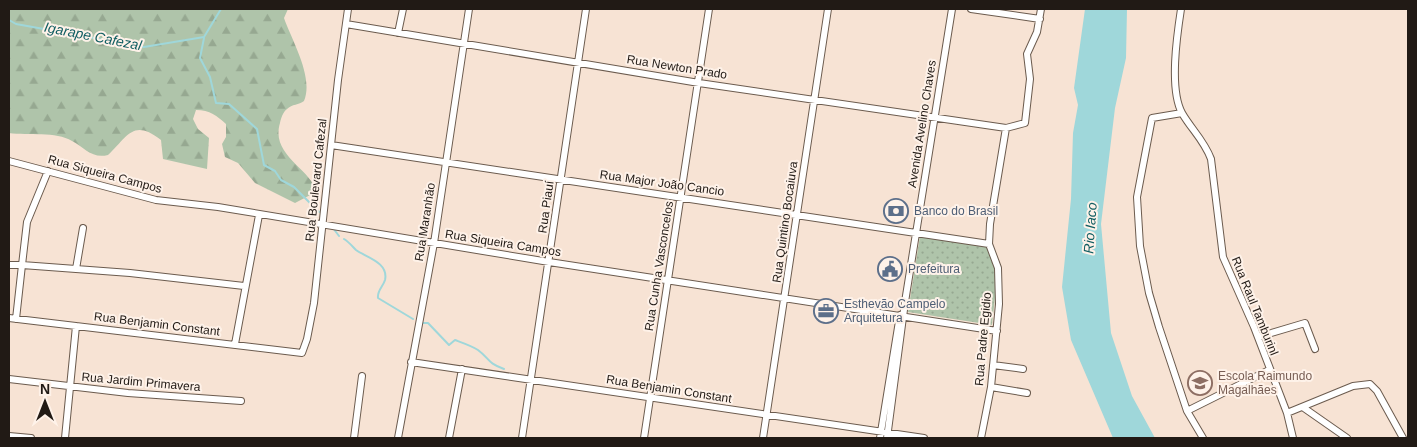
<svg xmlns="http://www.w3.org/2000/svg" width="1417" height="447" font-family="Helvetica,sans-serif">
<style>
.forest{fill:url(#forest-firs)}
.park{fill:url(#park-dots)}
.water{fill:#9fd7da}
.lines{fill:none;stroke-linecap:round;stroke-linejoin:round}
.stream{stroke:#9fd7da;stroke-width:2}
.minor-casing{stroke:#6b5b4e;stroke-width:8}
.minor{stroke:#fff;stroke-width:6}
.labels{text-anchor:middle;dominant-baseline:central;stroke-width:4;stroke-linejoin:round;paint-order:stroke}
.street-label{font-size:12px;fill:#211a15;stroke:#fef2e9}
.service-label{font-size:12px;fill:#4e5e75;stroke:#fef2e9;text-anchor:start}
.education-label{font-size:12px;fill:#785e54;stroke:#fef2e9;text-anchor:start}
.water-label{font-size:14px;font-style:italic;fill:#115e62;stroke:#fef2e9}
</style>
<defs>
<pattern id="forest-firs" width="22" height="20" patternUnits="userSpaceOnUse" patternTransform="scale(1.25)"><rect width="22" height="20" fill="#afc4aa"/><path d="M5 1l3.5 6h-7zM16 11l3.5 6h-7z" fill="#96a891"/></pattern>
<pattern id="park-dots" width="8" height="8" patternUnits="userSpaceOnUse" patternTransform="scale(1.25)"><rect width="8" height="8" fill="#afc4aa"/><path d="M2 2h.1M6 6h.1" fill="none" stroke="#96a891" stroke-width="1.8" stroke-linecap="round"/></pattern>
</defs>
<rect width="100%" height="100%" fill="#f7e3d4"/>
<!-- forest -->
<path class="forest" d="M9,9H288L284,18C292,41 314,77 304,101C299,105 292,104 287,109C283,112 281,118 280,123C270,156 312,169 316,192L295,203L255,183L238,163L225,157L222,144L226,137V124C217,116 210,110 196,110L193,119L198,129L209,138L207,169L163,159L161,140C133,118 128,136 108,155C92,159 85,148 72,141C56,131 28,136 9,133Z"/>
<!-- park -->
<path class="park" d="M920,236L988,247C1000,277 995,295 992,325L908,312Z"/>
<!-- water -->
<path class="water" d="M1085,9H1127L1126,58L1115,108L1101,224L1111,333L1132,396L1155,438H1113L1071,340L1062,287L1071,199L1073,133L1078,105L1074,88Z"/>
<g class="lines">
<!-- stream -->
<path class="stream" d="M9,20L16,24L144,47L204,37L221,9
M204,38L200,58L210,77L216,103L229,104L257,129L264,165L275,171L281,180L294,187L319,212
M333,228L339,236
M344,239C349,242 352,246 356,250C365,257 389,262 385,280C383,287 377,290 378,298L413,319
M422,323H428L449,345L455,340C463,343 472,346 478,350C490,359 487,363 504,369"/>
<defs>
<path id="minor" d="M971,9L1040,19
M1181,9C1177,35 1169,89 1182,113C1191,129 1204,140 1211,159L1223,257L1254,327L1287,413L1293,438
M346,24L699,83L1006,128L1025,123L1030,79L1027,54L1037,32L1041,9
M398,33L403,9
M1182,113L1152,118L1137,197L1140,246L1149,293L1159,327L1187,411L1203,438
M331,145L989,244
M9,161L156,200L218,207L549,262L997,331
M48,171L27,222L22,265L130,273L244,286
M9,265H22L16,319
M76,269L83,228
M9,318L302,353L307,339L314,303L338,80L348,9
M1258,337L1305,323L1315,349
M235,344L259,215
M411,362L924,438
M993,365L1023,369
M9,379L128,393L241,401
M991,387L1027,393
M1304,408L1347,438
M1187,411L1269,370
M1287,413L1353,386L1370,384L1377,391L1403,438
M9,436L31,438
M65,438L76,326
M354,438L362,376
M398,438L434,243L469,9
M449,438L462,369
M522,438L586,9
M644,438L709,9
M763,438L828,9
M880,438L900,315
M887,438L905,302L952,9
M981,438L991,387L999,304L998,268L989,244L990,224L1006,128"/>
</defs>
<!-- minor casing -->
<use href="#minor" class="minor-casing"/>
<!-- minor -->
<use href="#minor" class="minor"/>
</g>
<!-- icons -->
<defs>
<symbol id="bank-ring" viewBox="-11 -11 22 22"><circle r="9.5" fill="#fef2e9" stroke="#5c6f8a" stroke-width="1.5"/><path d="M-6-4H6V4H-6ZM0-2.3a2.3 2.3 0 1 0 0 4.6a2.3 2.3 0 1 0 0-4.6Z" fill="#5c6f8a"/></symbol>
<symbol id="civic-ring" viewBox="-11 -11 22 22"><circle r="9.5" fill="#fef2e9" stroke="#5c6f8a" stroke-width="1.5"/><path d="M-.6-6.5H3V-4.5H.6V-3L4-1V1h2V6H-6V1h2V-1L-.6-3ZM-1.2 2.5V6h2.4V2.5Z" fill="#5c6f8a"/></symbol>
<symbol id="office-ring" viewBox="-11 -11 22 22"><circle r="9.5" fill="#fef2e9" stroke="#5c6f8a" stroke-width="1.5"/><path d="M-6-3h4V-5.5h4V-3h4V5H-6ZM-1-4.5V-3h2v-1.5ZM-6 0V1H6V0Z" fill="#5c6f8a"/></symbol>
<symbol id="school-ring" viewBox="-11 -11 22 22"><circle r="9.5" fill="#fef2e9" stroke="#8d6e63" stroke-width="1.5"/><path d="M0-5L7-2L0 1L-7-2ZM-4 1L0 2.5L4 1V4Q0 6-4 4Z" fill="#8d6e63"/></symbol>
</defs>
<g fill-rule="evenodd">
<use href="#bank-ring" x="882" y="197" width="28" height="28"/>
<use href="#civic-ring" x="876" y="255" width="28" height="28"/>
<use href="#office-ring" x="812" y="297" width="28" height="28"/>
<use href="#school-ring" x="1186" y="369" width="28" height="28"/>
</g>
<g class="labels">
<!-- street labels -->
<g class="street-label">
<text transform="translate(677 67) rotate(9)">Rua Newton Prado</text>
<text transform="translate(922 124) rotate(-81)">Avenida Avelino Chaves</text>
<text transform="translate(105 174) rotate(15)">Rua Siqueira Campos</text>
<text transform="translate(316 180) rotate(-84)">Rua Boulevard Cafezal</text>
<text transform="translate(662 183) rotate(8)">Rua Major João Cancio</text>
<text transform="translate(546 207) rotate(-82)">Rua Piauí</text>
<text transform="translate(425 222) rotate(-81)">Rua Maranhão</text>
<text transform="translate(785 222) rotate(-82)">Rua Quintino Bocaiuva</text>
<text transform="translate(503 243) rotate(9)">Rua Siqueira Campos</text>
<text transform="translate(659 266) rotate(-81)">Rua Cunha Vasconcelos</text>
<text transform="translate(1255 306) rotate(68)">Rua Raul Tamburinl</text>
<text transform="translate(157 324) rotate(7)">Rua Benjamin Constant</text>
<text transform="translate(983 339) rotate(-85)">Rua Padre Egidio</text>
<text transform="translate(141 382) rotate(5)">Rua Jardim Primavera</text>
<text transform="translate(669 389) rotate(9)">Rua Benjamin Constant</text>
</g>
<!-- service labels -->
<g class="service-label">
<text x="914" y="211">Banco do Brasil</text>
<text x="908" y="269">Prefeitura</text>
<text x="844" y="304">Esthevão Campelo<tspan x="844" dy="14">Arquitetura</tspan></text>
</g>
<!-- education labels -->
<g class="education-label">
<text x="1218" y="376">Escola Raimundo<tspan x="1218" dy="14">Magalhães</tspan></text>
</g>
<!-- water labels -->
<g class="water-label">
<text transform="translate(93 36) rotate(11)">Igarape Cafezal</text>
<text transform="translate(1090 228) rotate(-86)">Rio Iaco</text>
</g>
</g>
<!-- border -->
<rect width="1417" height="447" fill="none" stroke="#211a15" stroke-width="20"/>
<!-- north arrow -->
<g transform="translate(45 402)" stroke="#fef2e9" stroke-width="4" paint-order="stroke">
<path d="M0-4L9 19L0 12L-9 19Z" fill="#211a15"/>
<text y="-8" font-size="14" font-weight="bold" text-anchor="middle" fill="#211a15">N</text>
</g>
</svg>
